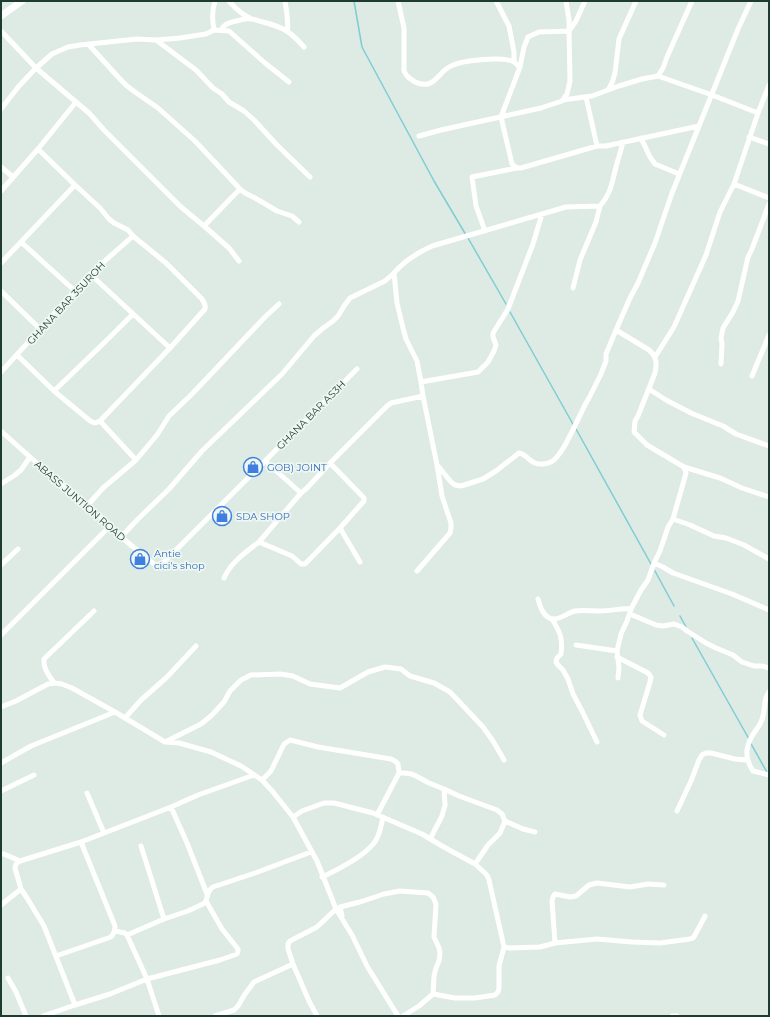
<svg xmlns="http://www.w3.org/2000/svg" width="770" height="1017" font-family="Montserrat,sans-serif">
<style>
.lines{fill:none;stroke-linecap:round;stroke-linejoin:round}
.stream{stroke:#7fccd5;stroke-width:1.5}
.street{stroke:#fff;stroke-width:5}
.secondary{stroke:#fff;stroke-width:7}
.labels{text-anchor:middle;dominant-baseline:central;stroke-width:3.5;stroke-linejoin:round;paint-order:stroke}
.street-label{font-size:10px;fill:#1e3b32;stroke:#eef7f2}
.shop-label{font-size:10px;fill:#366cbe;stroke:#eef7f2;text-anchor:start}
</style>
<rect width="100%" height="100%" fill="#ddebe4"/>
<g class="lines">
<!-- stream -->
<path class="stream" d="M354,1L362,47L434,181L466,235
M468,238L506,304
M510,312L574,426
M576,429L651,564
M655,571L674,606
M680,616L686,627
M692,638L749,739
M750,742L768,774"/>
<!-- street -->
<path class="street" d="M229,1C236,9 241,14 250,18
M285,1L287,14L288,32
M398,1L404,28V71C407,77 409,78 415,82C435,91 437,72 451,66C463,60 499,57 512,61C515,62 517,65 520,67
M496,1L509,26L514,52V62
M566,1L569,20V31L539,32L528,37L524,47L520,67L501,117L512,164L517,168H521L597,146H606L699,126
M214,30C212,20 212,10 215,1
M221,30C224,24 229,23 236,21C241,20 246,18 251,19C255,19 259,21 263,22C283,27 291,32 304,47
M1,31L36,68L89,113L104,130L181,207L204,226L240,189L195,141L158,108L135,92L127,86L120,79L89,45
M156,40L196,70L213,88L222,94L229,102L244,111L254,120L277,145L310,177
M658,76L712,95L758,113
M608,90L612,83L615,73L619,39L636,1
M586,97L597,146
M563,100L592,96L619,86L642,79L658,76L663,68L667,57L692,1
M1,109L19,86L36,68L52,54L68,47L80,45L137,39L156,40L180,38L206,34L214,30L229,31L265,63L289,82
M419,136L441,130L541,108L562,101L567,94L570,81L569,31L576,21L585,1
M749,137L769,144
M641,138L650,157L655,164L679,174
M1,167L13,177
M734,184L769,198
M240,189L245,193L255,198L277,211L292,216L299,222
M1,191L38,149L76,102
M204,226L229,248L239,261
M485,231L476,206L472,177L517,168
M21,242L75,291
M1,263L75,185
M90,274L170,348
M573,288L580,260L596,222L600,206
M1,291L40,329
M17,355L54,391L89,420C93,423 95,424 100,421L170,348L205,309C206,305 204,302 202,299L166,263L133,236L128,230L114,223L109,219L100,208L75,185L38,149
M655,357L674,327L706,255L720,212L734,184L758,113L769,85
M721,364L722,344L721,338L723,328L733,312L738,301L748,257L752,249L769,204
M1,372L90,274L133,236
M752,376L769,335
M421,382L478,372L488,362L494,351L496,345L493,337V333L508,309L533,244L542,214
M649,389L666,400L691,413L723,426L736,434L766,445L769,446
M54,391L109,338L133,314
M100,421L136,460
M1,431L30,457L110,526L121,537L154,564C157,565 159,565 163,563L357,369
M265,461L301,493
M330,463L364,498V501L340,528L305,564H301L292,556L259,542L301,493L307,488L330,463L386,407L391,403L423,396
M438,466L451,482L455,485L461,486L483,479L496,471L519,453C526,454 529,461 535,463C539,465 547,464 551,462C563,456 579,416 586,403L589,398L601,374L606,361V354L616,330
M684,467L720,478L742,488L769,497
M1,484L15,475L21,470L30,457
M87,506L103,488L136,460L157,435L169,416L192,394L265,317L279,304
M673,519L690,525L714,536L726,538L744,545L769,559
M340,528L360,562
M121,537L138,519L169,489L202,451L282,374L314,336L322,329L333,321L338,316L344,306L350,298L385,281L394,273
M654,563L663,567L673,573L732,594L769,610
M1,565L18,549
M417,571L450,533L451,528V523L442,496L437,465L423,396L421,382L417,361L406,339L403,328L397,303L394,273C404,261 417,253 432,246L566,207L600,206C611,194 612,182 616,167C618,159 621,151 623,142
M224,578C231,562 246,552 259,542
M538,599C540,606 543,617 552,619C560,620 567,613 575,611C583,610 592,611 600,611C611,611 620,608 631,609
M630,614L656,625L663,626L674,624L682,627L687,631L706,643L716,648L733,655L742,662L754,666H762L769,668
M552,619C560,632 563,638 561,654L557,658L556,662L558,665L563,670L568,679L573,694L582,711L597,742
M1,635L110,526
M576,645L617,651
M617,657L648,673L651,677L650,682L640,715L642,721L664,735
M618,678L619,668L617,651L621,634L627,621L631,609L641,590L648,580L654,563L660,551L668,527L673,519L686,473L684,467L647,445L634,432L635,421L638,416L655,373C657,364 657,357 649,350L616,330L630,298L638,283L655,243L672,193L699,126L738,29L751,1
M54,683C49,675 43,669 44,659L94,611
M769,692C767,695 765,699 765,703C764,710 764,716 761,722C760,725 758,727 756,730C746,744 743,756 753,771L769,775
M1,707L16,701L48,684L54,683L62,684L72,688L115,712L165,742L179,743L211,752L241,766L262,780L273,792L293,817L317,861L336,909L352,935L367,966L398,1016
M125,718L141,700L166,678L196,646
M165,742L201,724L212,715L224,702L230,691L241,680L251,675L280,674L293,676L310,684L340,688L368,672L385,667L401,669L410,676L434,683L450,692L483,727L493,741L504,760
M1,763L31,746L115,712
M399,773C413,772 417,777 429,783C434,785 439,787 444,789L445,805L442,816L430,839
M262,780L271,771L284,744L290,740L318,747L391,759L395,761L398,764L399,773L377,815
M444,789L459,796L497,810L502,814L505,821L523,829L535,832
M1,791L34,775
M87,793L104,833
M171,807L187,843L207,894
M677,811L691,781L699,760L702,755L706,753H711L735,759L747,760
M293,817L302,811L324,803H334L373,813L422,834L442,846L475,864L487,875L489,880L504,947L510,948L540,947L555,943L552,901L553,897L555,894L570,897L576,896L589,885L597,883L630,887L648,884L664,885
M141,846L164,919
M1,854H4L20,861
M475,864L488,845L500,833L505,821
M322,877C337,870 364,856 374,843C380,836 381,826 383,817
M1,905L21,889
M342,916L340,907L360,902L384,894L400,891L428,893L433,897L436,904L434,937L439,948L440,954L439,961L436,968L434,976L433,994
M115,931L125,933L127,935L147,979L159,1016
M127,935L164,919L188,911L205,903C208,897 207,890 213,887L255,873L311,852
M555,943L597,939L632,942L660,943L690,939L693,938L695,935L705,916
M56,956L111,937C114,934 115,931 115,926L81,842
M8,978L16,992L26,1016
M75,1005L110,994L147,979L220,960L237,954L238,951V949L222,929L206,901
M43,1016L75,1005L44,926L27,898L21,889L15,868L16,864L20,861L81,842L171,807L198,795L254,775
M215,1016L234,1010L238,1006L245,994L254,982L293,964
M317,1016L309,1001L293,964L288,949V944L290,941L317,927L336,909
M403,1016L419,1006L433,994L455,998H475L495,995L498,992L499,988V966L504,947
M672,1016H677"/>
<!-- secondary -->
<path class="secondary" d="M1,16L22,1"/>
</g>
<!-- icons -->
<defs>
<symbol id="shop-ring" viewBox="-11 -11 22 22"><circle r="9.5" fill="#eef7f2" stroke="#3f7fe0" stroke-width="1.5"/><path d="M-5-2.5h2.3a2.7 3.5 0 0 1 5.4 0H5L5.5 6h-11ZM-1.5-2.5h3a1.5 2.3 0 0 0-3 0Z" fill="#3f7fe0"/></symbol>
</defs>
<g fill-rule="evenodd">
<use href="#shop-ring" x="242" y="456" width="22" height="22"/>
<use href="#shop-ring" x="211" y="505" width="22" height="22"/>
<use href="#shop-ring" x="129" y="548" width="22" height="22"/>
</g>
<g class="labels">
<!-- street labels -->
<g class="street-label">
<text transform="translate(66 303) rotate(-47)">GHANA BAR 3SUROH</text>
<text transform="translate(311 415) rotate(-45)">GHANA BAR AS3H</text>
<text transform="translate(80 501) rotate(41)">ABASS JUNTION ROAD</text>
</g>
<!-- shop labels -->
<g class="shop-label">
<text x="267" y="467">GOB) JOINT</text>
<text x="236" y="516">SDA SHOP</text>
<text x="154" y="553">Antie<tspan x="154" dy="12">cici's shop</tspan></text>
</g>
</g>
<!-- border -->
<rect width="770" height="1017" fill="none" stroke="#1e3b32" stroke-width="4"/>
</svg>
